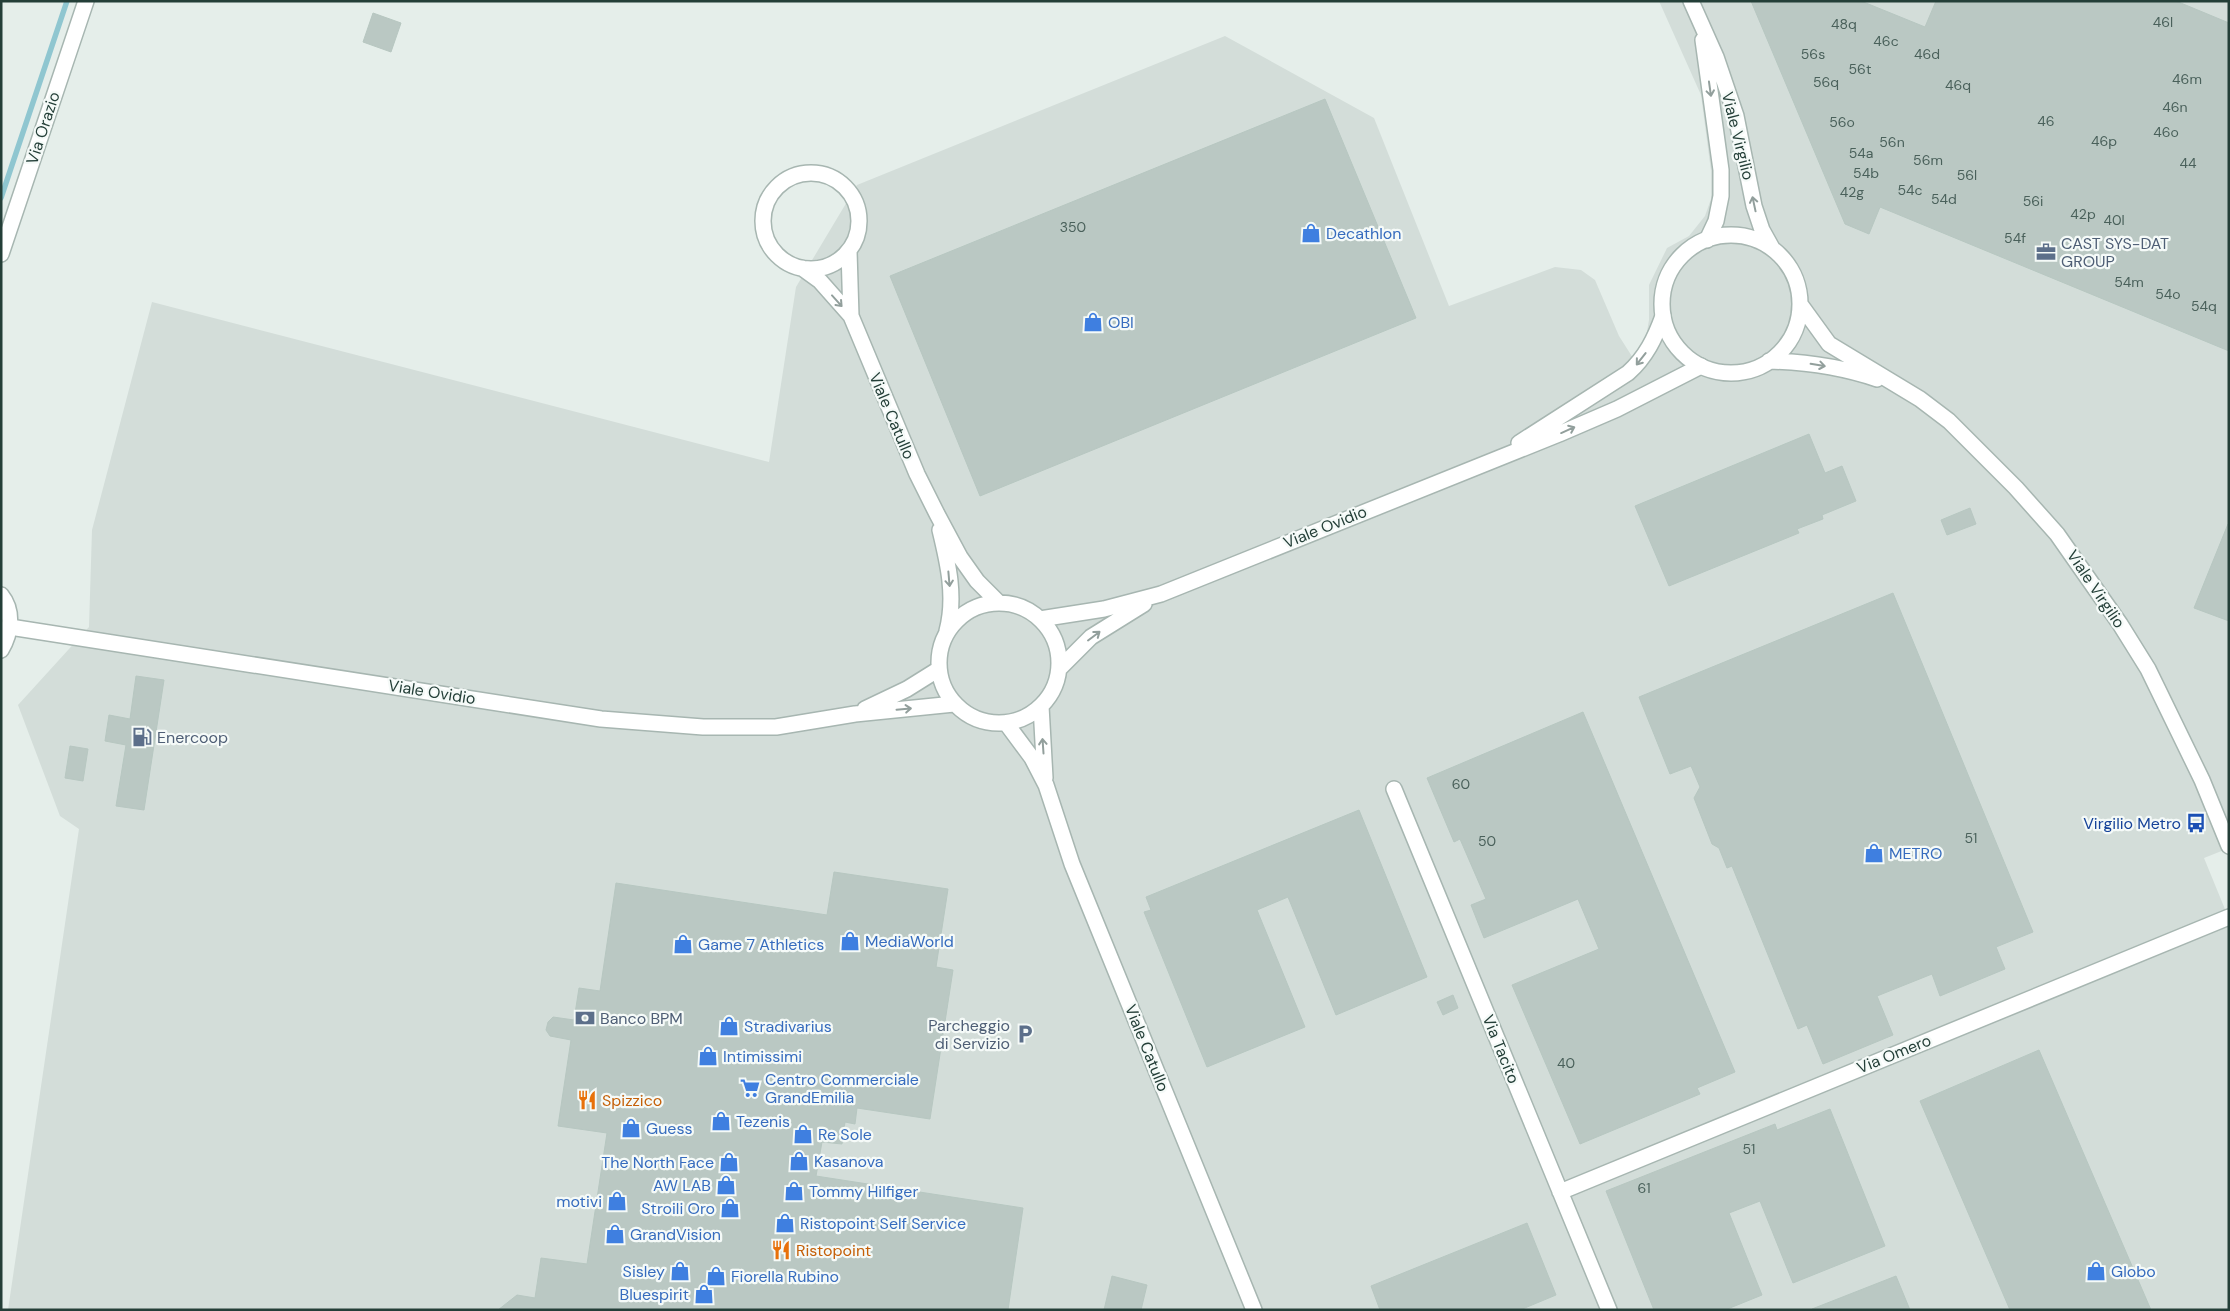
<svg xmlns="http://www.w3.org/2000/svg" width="2230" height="1311" font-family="'DM Sans',sans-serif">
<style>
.built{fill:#d3ddd9}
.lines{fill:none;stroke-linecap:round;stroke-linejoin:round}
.stream{stroke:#8fc6d0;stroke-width:5.5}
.building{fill:#bac8c3;stroke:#b7c7c1}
.minor-casing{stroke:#a7b6b1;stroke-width:18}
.tertiary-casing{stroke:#a7b6b1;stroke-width:18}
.minor{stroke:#fff;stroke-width:15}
.tertiary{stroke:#fff;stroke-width:15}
.oneway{stroke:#929f9c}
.labels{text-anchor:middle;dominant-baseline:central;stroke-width:4.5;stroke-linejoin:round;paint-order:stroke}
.number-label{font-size:14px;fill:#4a615b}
.street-label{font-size:16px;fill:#243f38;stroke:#f5faf8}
.shop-label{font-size:16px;fill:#366cbe;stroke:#f5faf8;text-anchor:start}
.service-label{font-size:16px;fill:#4e5e75;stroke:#f5faf8;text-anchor:start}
.transit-label{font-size:16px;fill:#164399;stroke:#f5faf8;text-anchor:end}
.food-label{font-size:16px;fill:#c56008;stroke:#f5faf8;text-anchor:start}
</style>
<rect width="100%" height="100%" fill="#e5eeea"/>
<!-- built -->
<path class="built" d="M1659,1H2229V848L2204,858L2229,919V1310H8L79,829L60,816L18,705L89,627L92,530L152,302L769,462L796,287L857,185L1225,36L1374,118L1449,306L1555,267L1581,270L1595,280L1619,336L1633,358L1645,343L1649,320V285L1667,248L1689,236L1705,216L1711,199V171L1701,95Z"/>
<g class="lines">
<!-- stream -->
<path class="stream" d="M1,198L67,1"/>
</g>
<!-- building -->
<path class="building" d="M1751,1H1861L1925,27L1936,1H2176L2229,23V351L1880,207L1869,234L1845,224Z
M373,13L401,23L391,52L363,42Z
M1325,99L1416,318L980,496L890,276Z
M1809,434L1825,473L1842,466L1856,501L1822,515L1823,519L1797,529L1799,533L1669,586L1635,506Z
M1970,508L1976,524L1947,535L1941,520Z
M2228,524H2229V621L2194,608Z
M1893,593L2033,932L1996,947L2005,969L1940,996L1932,974L1877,996L1893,1035L1823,1064L1807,1025L1798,1029L1732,866L1727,868L1719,848L1712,844L1694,798L1700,787L1691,766L1670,774L1639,697Z
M136,676L164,680L144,810L116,806L126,745L105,741L109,715L130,719Z
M1583,712L1735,1072L1697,1088L1700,1094L1580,1144L1512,985L1599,949L1578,899L1484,938L1471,905L1486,899L1460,839L1454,842L1427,778Z
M70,746L88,749L83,781L65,778Z
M1359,810L1427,977L1336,1015L1288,897L1257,910L1305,1027L1207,1067L1144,912L1151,910L1146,897Z
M834,872L948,889L936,967L953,970L930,1119L857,1108L855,1124L845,1122L842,1144L822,1142L816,1176L1023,1208L1008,1310H498L517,1295L535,1298L541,1258L587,1264L607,1133L558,1126L571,1040L550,1036L546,1030L548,1022L553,1017L574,1020L579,988L600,991L616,883L827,915Z
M1453,995L1458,1008L1443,1015L1437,1002Z
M2039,1050L2151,1310H2010L1920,1101Z
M1830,1109L1885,1246L1793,1283L1760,1201L1729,1213L1762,1295L1725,1310H1654L1606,1191L1775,1124L1777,1130Z
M1527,1223L1556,1295L1520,1310H1380L1371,1286Z
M1112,1276L1147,1285L1141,1310H1104Z
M1896,1276L1910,1310H1812V1309Z"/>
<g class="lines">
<defs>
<path id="minor" d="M763 221a48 48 0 1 1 96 0a48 48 0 1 1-96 0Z
M1,254L86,1
M802,268L820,281L851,316L849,251
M851,316L917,474L937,514L960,557L977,581L999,603
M1519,443L1628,373C1646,357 1655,338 1663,316
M940,530C948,563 956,597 947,631
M1,595C14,611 11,633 1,650
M939 663a60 60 0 1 1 120 0a60 60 0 1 1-120 0Z
M1040,619L1104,609L1161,594L1559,434L1617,409L1701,366
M10,627L601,719L703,727H776L855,714L954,704
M1059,669L1091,637L1144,604
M1041,706L1045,778
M865,709L907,689L939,669
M1006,723L1032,758L1046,785L1072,864L1254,1310
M1394,789L1609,1310
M1560,1192L2229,917"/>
<path id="tertiary" d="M1691,1L1716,57L1736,116L1754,206L1762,230L1772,248
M1703,40L1721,170V196L1716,221L1707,240
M1662 304a69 69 0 1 1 138 0a69 69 0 1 1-138 0Z
M1800,304L1829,344L1920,399L1949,421L2016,488L2057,534L2120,624L2148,669L2202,780L2229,846
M1769,361C1806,362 1842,367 1877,379"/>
</defs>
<!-- minor casing -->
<use href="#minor" class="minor-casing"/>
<!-- tertiary casing -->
<use href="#tertiary" class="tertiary-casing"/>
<!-- minor -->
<use href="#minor" class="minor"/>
<!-- tertiary -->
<use href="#tertiary" class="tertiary"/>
</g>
<!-- one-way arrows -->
<defs><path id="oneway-shaft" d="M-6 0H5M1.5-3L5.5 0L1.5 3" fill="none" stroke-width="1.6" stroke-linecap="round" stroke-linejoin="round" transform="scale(1.25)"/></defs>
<g class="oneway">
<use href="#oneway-shaft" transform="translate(1710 89) rotate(82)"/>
<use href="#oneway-shaft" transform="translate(1754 204) rotate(-102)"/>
<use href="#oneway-shaft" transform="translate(837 301) rotate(48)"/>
<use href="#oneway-shaft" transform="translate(1641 359) rotate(128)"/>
<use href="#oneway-shaft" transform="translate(1818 365) rotate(9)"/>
<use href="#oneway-shaft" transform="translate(1568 430) rotate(-24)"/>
<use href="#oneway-shaft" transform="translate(949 579) rotate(85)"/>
<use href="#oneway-shaft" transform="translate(1094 636) rotate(-37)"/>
<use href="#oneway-shaft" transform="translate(904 709) rotate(-5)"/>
<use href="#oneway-shaft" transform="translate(1043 746) rotate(-94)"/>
</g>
<!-- icons -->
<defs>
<symbol id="shop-bare" viewBox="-9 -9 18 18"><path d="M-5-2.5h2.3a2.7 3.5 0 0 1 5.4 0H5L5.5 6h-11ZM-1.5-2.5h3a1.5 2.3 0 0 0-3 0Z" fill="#3f7fe0" stroke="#f5faf8" stroke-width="2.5" paint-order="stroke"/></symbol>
<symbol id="office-bare" viewBox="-9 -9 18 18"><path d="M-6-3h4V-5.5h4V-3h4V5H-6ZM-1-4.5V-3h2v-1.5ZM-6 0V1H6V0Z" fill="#5c6f8a" stroke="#f5faf8" stroke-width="2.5" paint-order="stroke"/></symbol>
<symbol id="fuel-bare" viewBox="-9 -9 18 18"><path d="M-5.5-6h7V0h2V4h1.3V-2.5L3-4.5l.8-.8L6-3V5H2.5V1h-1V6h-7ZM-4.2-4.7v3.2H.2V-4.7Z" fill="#5c6f8a" stroke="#f5faf8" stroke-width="2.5" paint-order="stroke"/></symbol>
<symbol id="bus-bare" viewBox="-9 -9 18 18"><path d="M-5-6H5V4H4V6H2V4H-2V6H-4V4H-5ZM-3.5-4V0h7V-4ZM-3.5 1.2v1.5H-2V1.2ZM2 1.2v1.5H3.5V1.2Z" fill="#1a4fb4" stroke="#f5faf8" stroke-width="2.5" paint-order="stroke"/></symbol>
<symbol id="bank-bare" viewBox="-9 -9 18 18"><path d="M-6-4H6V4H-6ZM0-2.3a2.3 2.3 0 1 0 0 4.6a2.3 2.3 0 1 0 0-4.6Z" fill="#5c6f8a" stroke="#f5faf8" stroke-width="2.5" paint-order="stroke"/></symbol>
<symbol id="parking-bare" viewBox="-9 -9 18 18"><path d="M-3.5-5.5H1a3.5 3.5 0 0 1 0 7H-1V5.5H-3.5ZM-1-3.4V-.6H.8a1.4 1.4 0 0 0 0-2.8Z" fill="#5c6f8a" stroke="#f5faf8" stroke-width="2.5" paint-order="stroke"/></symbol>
<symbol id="supermarket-bare" viewBox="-9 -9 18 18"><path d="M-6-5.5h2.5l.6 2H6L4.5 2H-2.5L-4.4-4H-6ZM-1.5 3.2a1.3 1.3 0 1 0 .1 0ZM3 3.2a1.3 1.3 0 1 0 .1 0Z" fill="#3f7fe0" stroke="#f5faf8" stroke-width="2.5" paint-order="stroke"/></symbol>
<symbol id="restaurant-bare" viewBox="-9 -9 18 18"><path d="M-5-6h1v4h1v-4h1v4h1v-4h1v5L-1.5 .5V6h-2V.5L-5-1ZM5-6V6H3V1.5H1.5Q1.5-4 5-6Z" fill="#e8710a" stroke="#f5faf8" stroke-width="2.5" paint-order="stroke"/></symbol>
</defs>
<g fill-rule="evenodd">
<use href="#shop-bare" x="1297" y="219" width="28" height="28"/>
<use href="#office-bare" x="2032" y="238" width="28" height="28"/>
<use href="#shop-bare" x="1079" y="308" width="28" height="28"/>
<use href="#fuel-bare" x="128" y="723" width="28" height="28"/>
<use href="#bus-bare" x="2182" y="809" width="28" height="28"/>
<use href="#shop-bare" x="1860" y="839" width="28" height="28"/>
<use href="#shop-bare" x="836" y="927" width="28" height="28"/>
<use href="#shop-bare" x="669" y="930" width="28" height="28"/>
<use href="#bank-bare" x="571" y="1004" width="28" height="28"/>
<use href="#shop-bare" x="715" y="1012" width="28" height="28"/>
<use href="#parking-bare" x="1011" y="1020" width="28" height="28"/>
<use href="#shop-bare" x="694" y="1042" width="28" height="28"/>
<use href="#supermarket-bare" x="736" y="1074" width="28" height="28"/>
<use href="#restaurant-bare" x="573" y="1086" width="28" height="28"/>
<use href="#shop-bare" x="707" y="1107" width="28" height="28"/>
<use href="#shop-bare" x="617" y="1114" width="28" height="28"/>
<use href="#shop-bare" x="789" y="1120" width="28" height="28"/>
<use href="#shop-bare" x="785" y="1147" width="28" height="28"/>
<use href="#shop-bare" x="715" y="1148" width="28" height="28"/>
<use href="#shop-bare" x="712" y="1171" width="28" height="28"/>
<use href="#shop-bare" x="780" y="1177" width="28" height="28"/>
<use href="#shop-bare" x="603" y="1187" width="28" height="28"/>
<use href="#shop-bare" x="716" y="1194" width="28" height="28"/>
<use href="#shop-bare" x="771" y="1209" width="28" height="28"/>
<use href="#shop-bare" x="601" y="1220" width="28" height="28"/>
<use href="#restaurant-bare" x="767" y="1236" width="28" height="28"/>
<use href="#shop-bare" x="666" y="1257" width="28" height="28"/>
<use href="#shop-bare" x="2082" y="1257" width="28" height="28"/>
<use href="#shop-bare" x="702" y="1262" width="28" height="28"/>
<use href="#shop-bare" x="690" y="1280" width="28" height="28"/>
</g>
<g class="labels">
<!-- number labels -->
<g class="number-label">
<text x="2163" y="22">46l</text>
<text x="1844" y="24">48q</text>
<text x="1886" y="41">46c</text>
<text x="1813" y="54">56s</text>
<text x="1927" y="54">46d</text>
<text x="1860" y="69">56t</text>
<text x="2187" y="79">46m</text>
<text x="1826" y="82">56q</text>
<text x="1958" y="85">46q</text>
<text x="2175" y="107">46n</text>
<text x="2046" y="121">46</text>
<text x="1842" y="122">56o</text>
<text x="2166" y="132">46o</text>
<text x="2104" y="141">46p</text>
<text x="1892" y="142">56n</text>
<text x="1861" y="153">54a</text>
<text x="1928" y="160">56m</text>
<text x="2188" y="163">44</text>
<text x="1866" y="173">54b</text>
<text x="1967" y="175">56l</text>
<text x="1910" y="190">54c</text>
<text x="1852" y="192">42g</text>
<text x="1944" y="199">54d</text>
<text x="2033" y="201">56i</text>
<text x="2083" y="214">42p</text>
<text x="2114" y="220">40l</text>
<text x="1073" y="227">350</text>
<text x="2015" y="238">54f</text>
<text x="2129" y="282">54m</text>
<text x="2168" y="294">54o</text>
<text x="2204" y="306">54q</text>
<text x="1461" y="784">60</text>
<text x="1971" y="838">51</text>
<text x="1487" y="841">50</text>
<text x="1566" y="1063">40</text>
<text x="1749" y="1149">51</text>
<text x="1644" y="1188">61</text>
</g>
<!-- street labels -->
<g class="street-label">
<text transform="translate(43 128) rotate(-72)">Via Orazio</text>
<text transform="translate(1738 136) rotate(76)">Viale Virgilio</text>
<text transform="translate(892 416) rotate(67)">Viale Catullo</text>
<text transform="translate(1325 527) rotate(-22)">Viale Ovidio</text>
<text transform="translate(2096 589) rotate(56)">Viale Virgilio</text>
<text transform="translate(432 692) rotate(9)">Viale Ovidio</text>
<text transform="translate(1147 1048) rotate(68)">Viale Catullo</text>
<text transform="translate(1501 1049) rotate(68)">Via Tacito</text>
<text transform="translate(1894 1054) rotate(-22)">Via Omero</text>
</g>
<!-- shop labels -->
<g class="shop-label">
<text x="1326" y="233">Decathlon</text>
<text x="1108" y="322">OBI</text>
<text x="1889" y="853">METRO</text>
<text x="865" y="941">MediaWorld</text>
<text x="698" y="944">Game 7 Athletics</text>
<text x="744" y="1026">Stradivarius</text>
<text x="723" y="1056">Intimissimi</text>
<text x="765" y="1079">Centro Commerciale<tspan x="765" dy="18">GrandEmilia</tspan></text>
<text x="736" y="1121">Tezenis</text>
<text x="646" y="1128">Guess</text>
<text x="818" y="1134">Re Sole</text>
<text x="814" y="1161">Kasanova</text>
<text x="714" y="1162" text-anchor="end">The North Face</text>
<text x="711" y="1185" text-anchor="end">AW LAB</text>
<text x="809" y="1191">Tommy Hilfiger</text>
<text x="602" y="1201" text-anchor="end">motivi</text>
<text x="715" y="1208" text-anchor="end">Stroili Oro</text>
<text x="800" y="1223">Ristopoint Self Service</text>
<text x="630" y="1234">GrandVision</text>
<text x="665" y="1271" text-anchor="end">Sisley</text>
<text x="2111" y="1271">Globo</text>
<text x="731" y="1276">Fiorella Rubino</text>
<text x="689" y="1294" text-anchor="end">Bluespirit</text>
</g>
<!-- service labels -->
<g class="service-label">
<text x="2061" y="243">CAST SYS-DAT<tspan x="2061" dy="18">GROUP</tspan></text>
<text x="157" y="737">Enercoop</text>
<text x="600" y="1018">Banco BPM</text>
<text x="1010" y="1025" text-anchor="end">Parcheggio<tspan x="1010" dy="18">di Servizio</tspan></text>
</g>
<!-- transit labels -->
<g class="transit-label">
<text x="2181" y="823">Virgilio Metro</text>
</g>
<!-- food labels -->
<g class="food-label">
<text x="602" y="1100">Spizzico</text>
<text x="796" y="1250">Ristopoint</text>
</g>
</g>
<!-- border -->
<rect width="2230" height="1311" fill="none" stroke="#243f38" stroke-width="5"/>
</svg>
